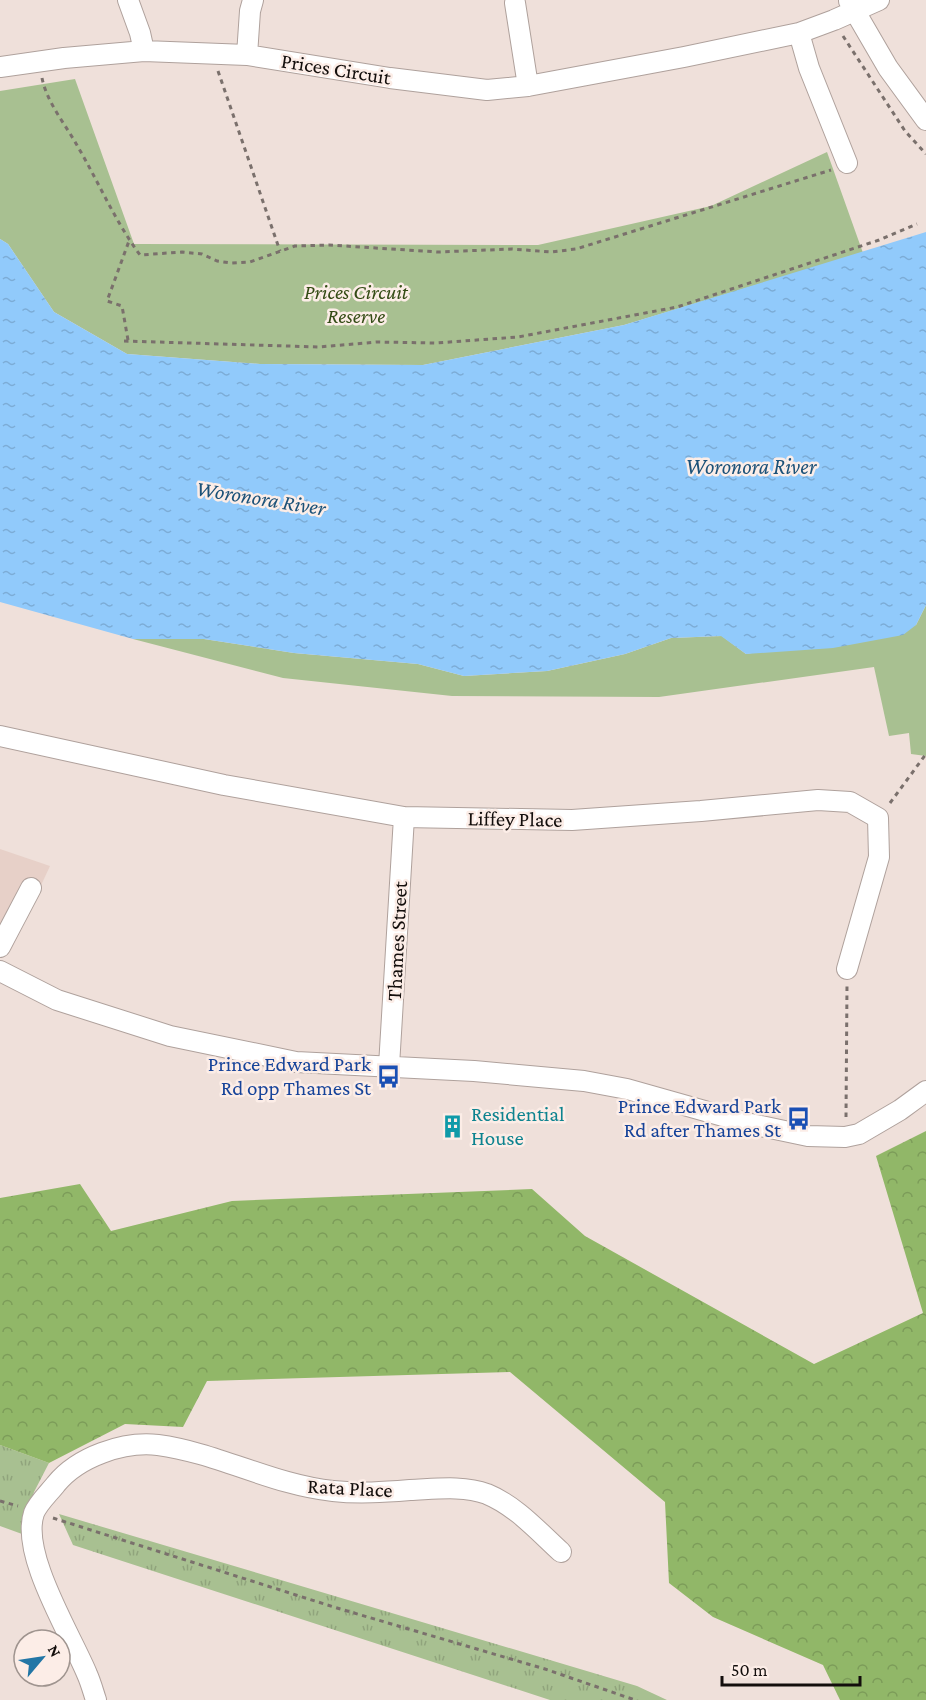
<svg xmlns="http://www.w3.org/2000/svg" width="926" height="1700" font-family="'Crimson Pro',serif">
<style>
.built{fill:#e7d0c8}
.grass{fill:url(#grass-tufts)}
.forest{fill:url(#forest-crowns)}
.park{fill:#a8c091}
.water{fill:url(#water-ripples)}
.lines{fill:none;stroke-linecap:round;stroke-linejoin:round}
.minor-casing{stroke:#afa19c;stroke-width:22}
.path{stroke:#7a706c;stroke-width:3;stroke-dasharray:4.5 4.5;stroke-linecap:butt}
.minor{stroke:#fff;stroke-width:20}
.labels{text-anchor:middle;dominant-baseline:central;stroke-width:5;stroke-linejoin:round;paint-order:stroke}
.street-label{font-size:21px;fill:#130e0c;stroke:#fcede7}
.park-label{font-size:21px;font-style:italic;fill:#334b14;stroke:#fcede7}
.transit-label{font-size:21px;fill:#164399;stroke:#fcede7;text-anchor:end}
.culture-label{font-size:21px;fill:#0d838f;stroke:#fcede7;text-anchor:start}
.water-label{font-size:22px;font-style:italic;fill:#1b5178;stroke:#fcede7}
</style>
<defs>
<pattern id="grass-tufts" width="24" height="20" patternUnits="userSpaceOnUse" patternTransform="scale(1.5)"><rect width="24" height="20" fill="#a8c091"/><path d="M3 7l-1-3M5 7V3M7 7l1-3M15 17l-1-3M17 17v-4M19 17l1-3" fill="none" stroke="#90a47c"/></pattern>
<pattern id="forest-crowns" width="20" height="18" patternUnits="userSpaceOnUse" patternTransform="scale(1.5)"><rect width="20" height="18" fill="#91b768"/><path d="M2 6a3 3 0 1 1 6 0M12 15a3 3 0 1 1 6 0" fill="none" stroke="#7c9c59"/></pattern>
<pattern id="water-ripples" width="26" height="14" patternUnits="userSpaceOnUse" patternTransform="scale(1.5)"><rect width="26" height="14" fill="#91cafb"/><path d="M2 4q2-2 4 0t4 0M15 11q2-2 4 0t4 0" fill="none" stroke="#7cacd6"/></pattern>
</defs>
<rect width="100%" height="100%" fill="#efe0da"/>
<!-- built -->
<path class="built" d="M0,849L50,866L11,950L0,944Z"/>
<!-- grass -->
<path class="grass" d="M0,1445L49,1463L34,1492L22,1534L0,1526Z
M59,1514L637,1686L667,1700H550L73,1545Z"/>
<!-- forest -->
<path class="forest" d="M926,1131V1700H840L823,1665L713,1617L669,1583L665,1502L510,1372L207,1381L183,1427L125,1424L49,1463L0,1445V1198L80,1184L111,1231L232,1201L532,1189L585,1236L814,1364L923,1313L876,1156Z"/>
<!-- park -->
<path class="park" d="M75,79L134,244L538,245L711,206L827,152L863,253L624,325L423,365L260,364L127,354L54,312L8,244L0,239V91Z
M926,605V756L911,754L909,733L889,736L874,667L659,697L452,696L283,678L133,639H204L294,653L418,664L464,676L547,671L625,654L671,638L722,636L746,654L916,625Z"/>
<!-- water -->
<path class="water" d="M926,232V605L916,625L903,635L833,648L746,654L721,636L671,638L625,654L547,671L464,676L418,664L294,653L204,639H133L0,602V239L8,244L54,312L127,354L260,364L423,365L624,325Z"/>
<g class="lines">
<defs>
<path id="minor" d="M128,0L140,33L144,51
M849,1L888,68L926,120
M515,3L528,86
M799,33L809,68L847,163
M247,55L250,11L253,0
M0,67L64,58L144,51L247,55L390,78L487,90L528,86L684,57L799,33L834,20L879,0
M0,736L224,785L404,817L572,820L701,811L818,800L850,802L878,818L879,857L847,969
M0,947L31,888
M0,971L57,1000L170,1036L296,1062L474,1071L584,1081L627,1089L751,1124L808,1136L845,1137L859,1134L900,1110L926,1091
M389,1066L404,817
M96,1700C93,1691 91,1683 87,1674C71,1635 20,1554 34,1513C38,1503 49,1493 56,1484C78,1457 123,1441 158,1445C218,1453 273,1485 333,1491C359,1494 385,1492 410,1490C435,1489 463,1485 487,1494C516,1506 538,1531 561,1552"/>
</defs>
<!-- minor casing -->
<use href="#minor" class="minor-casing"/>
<!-- path -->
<path class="path" d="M843,36L905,131L926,154
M218,71L280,251
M42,78C47,103 66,125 78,147C99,183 115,221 140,255L182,252L202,254L217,261L231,263L250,262L295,246L329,245L438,252L512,249L551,252L576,249L831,170
M128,340L122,306L107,301L129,241
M124,341L319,347L377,342L436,343L518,337L677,307L879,240L917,224
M890,803L926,754
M846,1117L847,985
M0,1501L18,1506
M53,1518L337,1608L545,1669L635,1700"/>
<!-- minor -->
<use href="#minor" class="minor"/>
</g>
<!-- icons -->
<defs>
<symbol id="bus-bare" viewBox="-9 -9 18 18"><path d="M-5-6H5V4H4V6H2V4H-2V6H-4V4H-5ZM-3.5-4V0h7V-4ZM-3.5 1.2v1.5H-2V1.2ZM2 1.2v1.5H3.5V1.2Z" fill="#1a4fb4" stroke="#fcede7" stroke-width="2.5" paint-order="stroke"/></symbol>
<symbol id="building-bare" viewBox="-9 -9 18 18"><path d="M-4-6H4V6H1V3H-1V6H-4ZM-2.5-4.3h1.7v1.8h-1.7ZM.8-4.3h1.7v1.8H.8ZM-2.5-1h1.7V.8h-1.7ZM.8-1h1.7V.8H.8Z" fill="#0f9aa8" stroke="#fcede7" stroke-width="2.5" paint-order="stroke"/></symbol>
</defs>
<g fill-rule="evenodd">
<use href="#bus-bare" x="372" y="1060" width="33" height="33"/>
<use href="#bus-bare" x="782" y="1102" width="33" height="33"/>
<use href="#building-bare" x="436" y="1110" width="33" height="33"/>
</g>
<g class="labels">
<!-- street labels -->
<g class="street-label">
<text transform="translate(336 69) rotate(9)">Prices Circuit</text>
<text transform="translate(515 819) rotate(1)">Liffey Place</text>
<text transform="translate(397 941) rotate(-87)">Thames Street</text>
<text transform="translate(350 1488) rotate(3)">Rata Place</text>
</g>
<!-- park labels -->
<g class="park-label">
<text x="356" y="292">Prices Circuit<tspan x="356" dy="24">Reserve</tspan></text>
</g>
<!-- transit labels -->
<g class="transit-label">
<text x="371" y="1064">Prince Edward Park<tspan x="371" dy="24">Rd opp Thames St</tspan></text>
<text x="781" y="1106">Prince Edward Park<tspan x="781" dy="24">Rd after Thames St</tspan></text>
</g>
<!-- culture labels -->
<g class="culture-label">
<text x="471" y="1114">Residential<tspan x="471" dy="24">House</tspan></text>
</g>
<!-- water labels -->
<g class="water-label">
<text x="751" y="466">Woronora River</text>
<text transform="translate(261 498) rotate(9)">Woronora River</text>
</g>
</g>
<!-- north arrow -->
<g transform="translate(42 1658) rotate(61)"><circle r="28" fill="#fcede7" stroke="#9f948f" stroke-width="1.5"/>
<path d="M0-4.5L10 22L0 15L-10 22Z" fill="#2276a6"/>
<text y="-9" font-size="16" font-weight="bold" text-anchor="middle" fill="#130e0c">N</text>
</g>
<!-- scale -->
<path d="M722 1676v9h138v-9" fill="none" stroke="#130e0c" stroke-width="3"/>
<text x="731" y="1676" font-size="18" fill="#130e0c" stroke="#fcede7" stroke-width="4.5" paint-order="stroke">50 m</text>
</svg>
